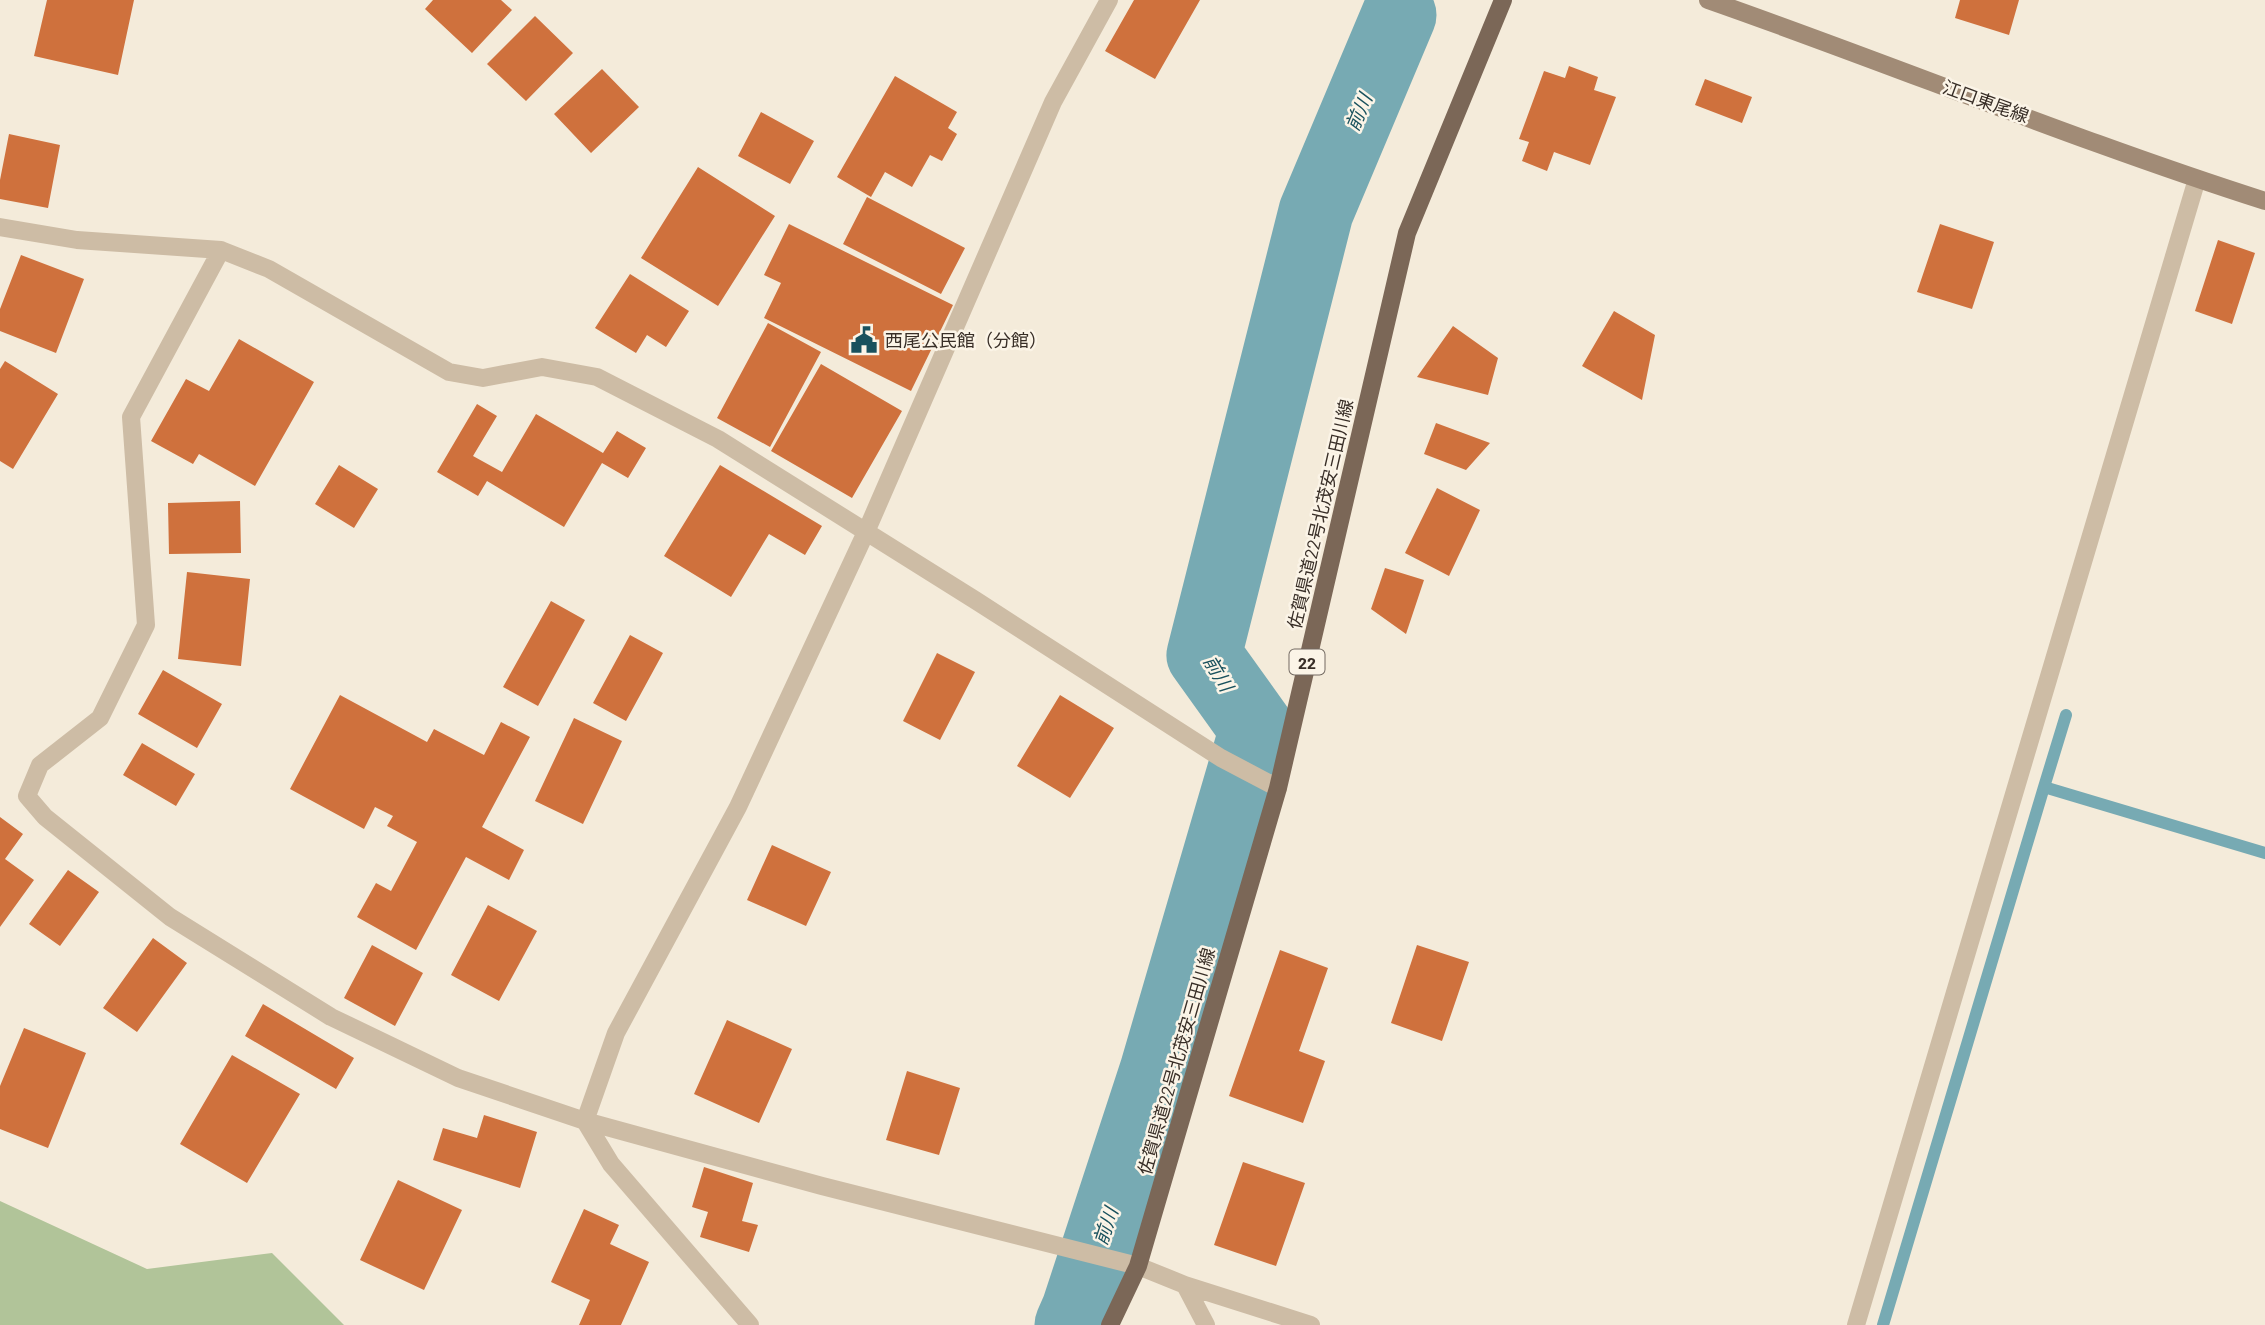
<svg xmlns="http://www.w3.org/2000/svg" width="2265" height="1325" font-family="Barlow,'Noto Sans JP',sans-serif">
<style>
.green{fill:#b1c499}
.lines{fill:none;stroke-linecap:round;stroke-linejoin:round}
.stream{stroke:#77aab3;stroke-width:12}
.river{stroke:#77aab3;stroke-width:75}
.building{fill:#cf713d}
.minor{stroke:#cdbca5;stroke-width:18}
.secondary{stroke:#a18b76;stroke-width:18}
.primary{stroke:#7b6757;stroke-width:18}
.labels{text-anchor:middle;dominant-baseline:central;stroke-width:5;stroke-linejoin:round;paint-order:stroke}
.shield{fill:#fbf4e7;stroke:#726961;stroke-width:2}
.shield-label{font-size:16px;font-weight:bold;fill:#382e27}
.street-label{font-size:18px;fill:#382e27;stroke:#fbf4e7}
.poi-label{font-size:18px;fill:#382e27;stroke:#fbf4e7;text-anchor:start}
.water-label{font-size:19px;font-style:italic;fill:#19515d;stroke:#fbf4e7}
</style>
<rect width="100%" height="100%" fill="#f4ebda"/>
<!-- green -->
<path class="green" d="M0,1201L147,1269L272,1253L344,1325H0Z"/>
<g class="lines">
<!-- stream -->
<path class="stream" d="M2066,715L2044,787L2265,853
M1883,1325L2044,787"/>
<!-- river -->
<path class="river" d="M1072,1325L1079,1309L1157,1071L1257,729L1204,655L1316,212L1399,15"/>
</g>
<!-- building -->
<path class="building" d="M47,0H134L118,75L34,56Z
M433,0H501L512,10L472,53L425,9Z
M1134,0H1200L1155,79L1105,51Z
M1960,0H2019L2009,35L1955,18Z
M535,16L573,53L526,101L487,64Z
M1569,66L1598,77L1594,90L1616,97L1590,165L1554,152L1547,171L1522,161L1529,142L1519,139L1544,71L1565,78Z
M602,69L639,107L591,153L554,114Z
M895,76L957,112L948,128L957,134L942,161L930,155L912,187L885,172L871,197L837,177Z
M1705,79L1752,97L1742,123L1695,105Z
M761,112L814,141L790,184L738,156Z
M9,134L60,145L48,208L0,199V180Z
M698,167L775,216L718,306L641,258Z
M867,197L965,248L941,294L843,244Z
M789,224L953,305L911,391L764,318L781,283L764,275Z
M1940,224L1994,242L1972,309L1917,292Z
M2218,240L2255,253L2232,324L2195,311Z
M21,255L84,279L56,353L0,331V309Z
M630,274L689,311L666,347L647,335L636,353L595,328Z
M1614,311L1655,335L1642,400L1582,366Z
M768,323L821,352L770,447L717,418Z
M1453,326L1498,358L1488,395L1417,377Z
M239,339L314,382L255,486L199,454L193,464L151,441L186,379L209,391Z
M5,361L58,394L13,469L0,461V369Z
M821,364L902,411L852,498L771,451Z
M477,404L497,416L473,456L502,472L536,414L603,453L617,431L646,448L628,478L602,463L564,527L487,481L478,496L437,472Z
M1436,423L1490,443L1466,470L1424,454Z
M339,465L378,489L354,528L315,504Z
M720,465L822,526L805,555L769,534L731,597L664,556Z
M1437,488L1480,510L1449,576L1405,553Z
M240,501L241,553L169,554L168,503Z
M1385,568L1424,580L1406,634L1371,609Z
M187,572L250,579L241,666L178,659Z
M551,601L585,620L538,706L503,687Z
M630,635L663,653L626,721L593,703Z
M937,653L975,672L940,740L903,721Z
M163,670L222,704L197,748L138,714Z
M340,695L427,742L434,729L484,755L501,722L530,737L482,827L524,850L509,880L466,857L416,950L357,917L376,883L391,891L417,842L387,826L393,816L375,807L364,829L290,789Z
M1060,695L1114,728L1070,798L1017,766Z
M574,718L622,741L583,824L535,801Z
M142,743L195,774L176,806L123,775Z
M0,817L23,834L5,859L34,880L0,927Z
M772,845L831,872L806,926L747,900Z
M68,870L99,892L60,946L29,924Z
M488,905L537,931L499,1001L451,975Z
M153,938L187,963L137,1032L103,1008Z
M372,945L423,973L395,1026L344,998Z
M1417,945L1469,962L1442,1041L1391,1023Z
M1280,950L1328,968L1299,1051L1325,1061L1303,1123L1229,1096Z
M263,1004L354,1058L336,1089L245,1036Z
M727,1020L792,1049L759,1123L694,1094Z
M24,1028L86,1053L48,1148L0,1129V1086Z
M232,1055L300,1094L247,1183L180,1144Z
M907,1071L960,1088L939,1155L886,1140Z
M484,1115L537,1132L520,1188L433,1160L443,1128L477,1138Z
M1243,1162L1305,1183L1276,1266L1214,1245Z
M704,1167L753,1183L742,1221L758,1225L749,1252L700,1237L708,1212L692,1207Z
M398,1180L462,1210L424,1290L360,1260Z
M584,1209L619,1225L610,1244L649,1262L621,1325H579L590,1300L551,1282Z"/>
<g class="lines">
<!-- minor -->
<path class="minor" d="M0,227L77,240L221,250L269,269L449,372L483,378L542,367L597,377L718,439L975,600L1221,758L1278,788
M221,250L131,417L146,625L100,718L40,765L27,796L45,817L170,917L331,1017L458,1078L585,1121L822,1186L1138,1266L1185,1285L1311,1325
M1185,1285L1206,1325
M750,1325L611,1164L585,1121L616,1033L738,807L866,532L1053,102L1109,0
M1856,1325L2197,179"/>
<!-- secondary -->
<path class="secondary" d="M1708,0C1894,65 2077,141 2265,201"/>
<!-- primary -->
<path class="primary" d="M1110,1325L1138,1266L1278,788L1407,233L1503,0"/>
</g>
<!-- icons -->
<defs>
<symbol id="civic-bare" viewBox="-9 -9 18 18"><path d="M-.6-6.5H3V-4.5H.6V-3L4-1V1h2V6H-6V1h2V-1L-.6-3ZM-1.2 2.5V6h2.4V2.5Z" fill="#19515d" stroke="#fbf4e7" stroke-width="2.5" paint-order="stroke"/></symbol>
</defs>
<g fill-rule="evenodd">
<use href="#civic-bare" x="845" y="321" width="38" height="38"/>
</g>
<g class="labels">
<!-- shield labels -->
<rect class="shield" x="1289.5" y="649.5" width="35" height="25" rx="5"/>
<g class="shield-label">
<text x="1307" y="662">22</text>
</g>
<!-- street labels -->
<g class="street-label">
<text transform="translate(1986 101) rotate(20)">江口東尾線</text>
<text transform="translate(1320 514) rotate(-77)">佐賀県道22号北茂安三田川線</text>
<text transform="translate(1176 1061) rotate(-74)">佐賀県道22号北茂安三田川線</text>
</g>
<!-- poi labels -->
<g class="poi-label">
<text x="885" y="340">西尾公民館（分館）</text>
</g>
<!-- water labels -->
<g class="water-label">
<text transform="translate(1358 112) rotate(-67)">前川</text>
<text transform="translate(1219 673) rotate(59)">前川</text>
<text transform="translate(1105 1226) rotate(-71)">前川</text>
</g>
</g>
</svg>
